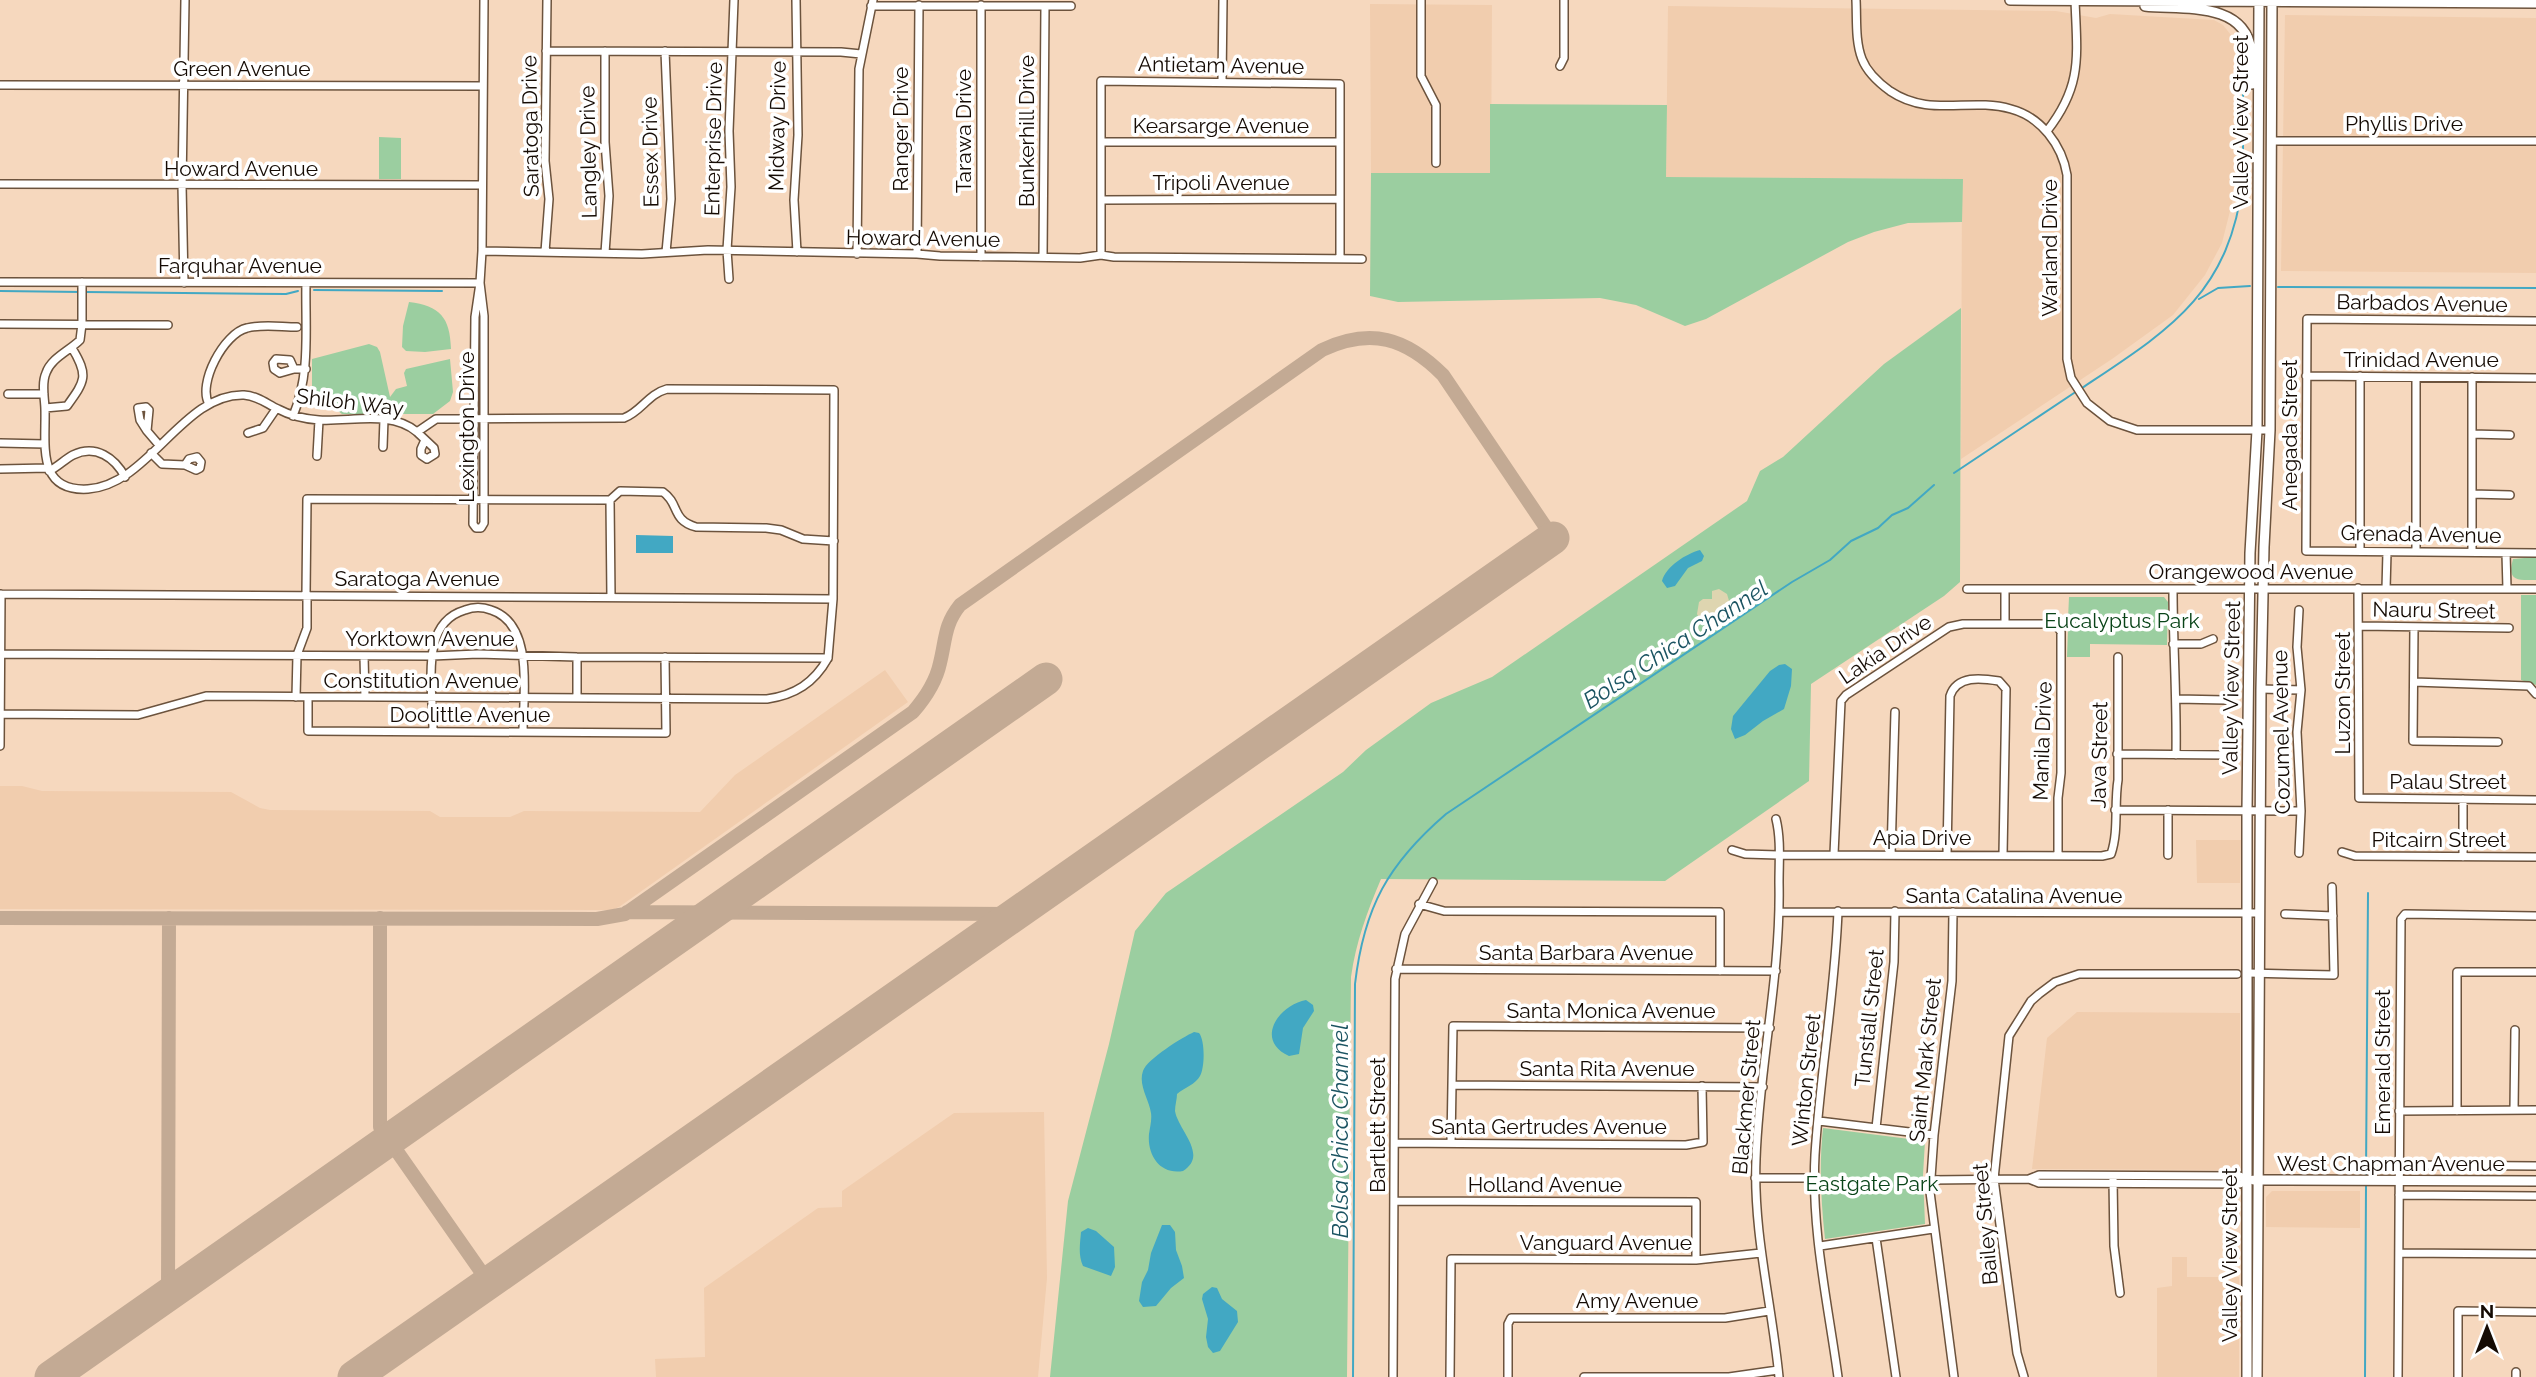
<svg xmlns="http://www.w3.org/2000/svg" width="2536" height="1377" font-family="Raleway,sans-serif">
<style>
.built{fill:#f1cdae}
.green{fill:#9bcea0}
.sand{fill:#ded5b0}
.water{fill:#42a8c3}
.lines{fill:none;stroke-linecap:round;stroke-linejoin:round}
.stream{stroke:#42a8c3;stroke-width:2}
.taxiway{stroke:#c3aa94;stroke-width:14}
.runway{stroke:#c3aa94;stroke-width:33}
.minor-casing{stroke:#6c533d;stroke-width:10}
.major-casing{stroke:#6c533d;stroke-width:12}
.minor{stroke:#fff;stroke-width:7}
.major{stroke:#fff;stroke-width:9}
.labels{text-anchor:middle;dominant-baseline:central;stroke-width:7;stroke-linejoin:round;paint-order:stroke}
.street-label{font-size:21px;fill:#150b04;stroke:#fff}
.park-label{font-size:21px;fill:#094418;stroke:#fff}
.water-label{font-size:23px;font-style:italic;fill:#1b5462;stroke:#fff}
</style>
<rect width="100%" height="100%" fill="#f6d8be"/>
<!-- built -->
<path class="built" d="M1370,4L1492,5L1491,173H1371Z
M1668,6L2056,11L2096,18L2110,14L2214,20L2223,25L2231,35L2235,45L2237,183L2222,243L2205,275L2173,315L2112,359L1961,459L1962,179L1666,177Z
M2285,15L2536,18V273L2281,271Z
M885,670L908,702L619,907L612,910L0,909V786H22L42,791L231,792L260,808L270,810L430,811L440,817H510L524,811L700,812L735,775Z
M2196,840H2241L2240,883H2197Z
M2077,1012L2240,1013V1167L2235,1170L2032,1169L2047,1038Z
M1044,1112L1047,1278L1038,1377H656L655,1359L705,1357L704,1288L818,1208L842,1207V1191L954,1113Z
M2272,1191H2360V1228L2266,1227V1197Z
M2172,1257H2187V1277H2239V1377H2157V1288L2172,1286Z"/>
<!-- green -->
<path class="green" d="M1490,104L1667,105L1666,177L1963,179L1962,222L1908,223L1874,232L1848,242L1706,319L1685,326L1636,305L1600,298L1398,302L1370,296L1371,173H1490Z
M379,137L401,138V179H379Z
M409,302C440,306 450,317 451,349L425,352L406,351L402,347L403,326Z
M1961,308L1960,582L1944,596L1811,684L1809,781L1665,881L1381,879C1367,912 1356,942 1351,977L1347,1377H1050L1068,1201L1109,1044L1135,931L1166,893L1343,772L1366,750L1431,703L1492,677L1747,501L1760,471L1783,457L1884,364Z
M369,344L377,347L380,352L390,397L396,389L407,386L404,373L406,369L450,359L453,392L450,401L433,414H342L312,391V359Z
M2536,557V580C2517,580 2507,582 2513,559Z
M2521,595H2536V685L2521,680Z
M2069,597H2164L2168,602L2167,645L2090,644V657H2067L2068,630L2063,624L2068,619Z
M1823,1128L1925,1141L1923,1175L1925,1224L1825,1239C1821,1201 1819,1166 1823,1128Z"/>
<!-- sand -->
<path class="sand" d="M1719,589L1727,594L1730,604L1701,622L1697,614L1699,602L1703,599H1712V591Z"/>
<!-- water -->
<path class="water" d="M636,535L673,536V553H636Z
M1700,550L1704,556L1702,561L1688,568L1675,586L1667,588L1662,581C1666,566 1686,554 1700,550Z
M1785,664L1792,669L1791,686L1784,709L1763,721L1745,735L1735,739L1731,729L1733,716L1770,671L1779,665Z
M1306,1000L1313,1005L1314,1011L1303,1028L1299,1054L1289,1056C1254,1040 1279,1005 1306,1000Z
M1194,1032L1199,1033C1205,1040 1205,1067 1200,1076C1196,1084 1184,1088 1177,1094C1177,1099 1175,1105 1175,1111C1178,1130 1209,1155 1183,1171C1160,1175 1147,1155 1149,1134C1150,1127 1152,1120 1151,1113C1149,1099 1138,1085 1143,1071C1147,1059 1183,1037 1194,1032Z
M1162,1225H1170L1175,1232L1176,1250L1182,1266L1184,1278L1171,1288L1156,1306L1143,1307L1139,1301L1142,1282L1148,1270L1151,1253Z
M1088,1228L1096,1231L1114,1247L1115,1267L1111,1276L1083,1266C1078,1255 1080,1244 1081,1232Z
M1212,1287L1217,1288L1222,1299L1237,1311L1238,1322L1220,1351L1213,1353L1208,1347L1206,1337L1208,1319L1202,1299L1203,1294Z"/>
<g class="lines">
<!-- stream -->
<path class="stream" d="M2278,287L2536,288
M314,290L442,291
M0,291L81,292
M86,292L286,294L298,291
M2199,299L2218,288L2250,286
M2082,388C2169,330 2229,295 2243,181V61
M1954,473L2077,391
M2366,1176L2368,893
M1353,1377L1355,984C1364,907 1388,864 1446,814L1792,582L1830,560L1851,541L1878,528L1892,515L1908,508L1934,485
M2365,1377L2366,1185"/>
<!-- taxiway -->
<path class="taxiway" d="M627,912L1015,914
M0,918L597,919L625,914L913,712C926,697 936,682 940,663C946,639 944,625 960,605L1322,350C1371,327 1406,338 1443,375L1553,538
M380,918V1127L489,1283
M168,1295L169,918"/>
<!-- runway -->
<path class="runway" d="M51,1377L1046,679
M354,1377L1553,538"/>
<defs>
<path id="minor" d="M796,0L798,135L794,200L797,252
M1421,0V76L1436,105V163
M1856,0C1857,19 1855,41 1862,59C1867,72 1879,83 1890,91C1930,118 1969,97 2011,109C2041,117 2062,145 2067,175V359L2071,378L2087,403L2110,421L2137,430H2270
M981,5V257
M871,6H1071
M546,51L841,52L861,54
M665,51L671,199L666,252
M1560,66L1564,58V0
M1222,82L1223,0
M0,85L483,86
M2047,131C2083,85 2077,56 2075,0
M2272,141H2536
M1102,142H1340
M0,184L482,185
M1102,200L1340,199
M482,251L642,254L708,250L917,254L940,256L1080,258L1101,255L1114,257L1362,259
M545,252L549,199L545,161L547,0
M605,253L609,196L605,142V51
M857,254L859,69L873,0
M917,254L919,5
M1101,255V81L1340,84V258
M1043,257L1045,6
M729,279L727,250L731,187L729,131L734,0
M0,282L480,283L482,251L484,0
M184,283L182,185L185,0
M480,283L484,316V523L481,528H476L473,524L475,317Z
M2536,321L2307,319L2306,551L2536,553
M0,324L168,325
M294,369L290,360L276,359L273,363L274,369L280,373L294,369H306
M2306,376L2536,378
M2360,376V551
M2416,377V552
M8,394H44
M209,404C197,384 224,333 247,328C262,324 281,327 297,327
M45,408L67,406C85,381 89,376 72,348
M293,416C311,373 305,328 306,283
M147,431L140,420L138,408L146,407L149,410L147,431L159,445
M417,432L434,448L435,454L427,459L421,455V449L425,440
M248,433L263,428L276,409
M2472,434L2510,435
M0,443L45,444
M383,447L384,419
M151,453L162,464L185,465L196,470L200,468L201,462L197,457L189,459L185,465
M317,456L319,420
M0,469L48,468
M49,471C58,467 65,459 73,455C96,444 115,458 125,477
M2472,494L2510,495
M2472,552V377
M2506,553L2507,589
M2358,588L2359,798L2536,800
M1967,589H2536
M2005,589V624
M2386,589L2387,552
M2173,590C2173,645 2177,700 2176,755
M0,594L833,599
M306,595L307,499L610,500
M611,597L610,500L620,491L663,492C680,504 671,520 696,527L766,528L781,530L803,539L834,541
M2359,626L2509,628
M2414,627L2413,741L2498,742
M2173,644H2201L2213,639
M1,654L432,656L478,654L577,657L828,658L833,599L834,390L667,389C648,394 641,412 624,418L436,419L417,432C391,410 351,422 319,420C305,419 291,416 278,409C267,404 258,396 244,395C183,393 149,485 88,489C36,492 46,444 45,410C45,399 41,384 46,373C51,358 69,351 80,340L82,324V282
M364,656L365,697
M2414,682L2529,686L2536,694
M2261,689L2301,690
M296,697L297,655L307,628V595
M308,697V731L666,733L665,657
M577,698V657
M2177,699L2226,700
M0,714L138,715L206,696L767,699C795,695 814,683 828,658
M433,731C433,705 428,670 434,645C438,627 448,615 465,610C473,607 483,607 491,610C535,624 523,696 523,732
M0,746L1,594
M2117,754L2227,755
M2463,799V857
M2115,810L2301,811
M1776,819C1781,839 1779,861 1779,883C1781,976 1759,1067 1756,1159C1753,1233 1772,1304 1779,1377
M1732,850L1745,854L1778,855L2102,856L2111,854C2119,831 2114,804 2118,780V657
M2342,852L2355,856L2536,857
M2299,853L2301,811L2297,732L2301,690L2297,647L2299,610
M1834,854L1841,701L1846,695L1949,627L1963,624H2050L2057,626L2061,632V773L2058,798V855
M1891,855L1895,712
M1947,855L1950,696C1957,675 1981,678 1999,681L2006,689L2003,855
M2168,855V810
M1419,904L1444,911L1720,912V971
M1779,912L2259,913
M1953,912L1952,981L1934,1135L1930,1192L1954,1377
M2285,914L2333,916
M1396,969L1776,971
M2248,973L2334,975L2332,887
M1452,1085L1763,1087
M2514,1110L2515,1030
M2399,1111L2536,1110
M2457,1111V972H2536
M1819,1121L1934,1135
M1876,1128L1894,962L1895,911
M1395,1143L1686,1145L1703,1142L1702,1086
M1451,1143L1453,1026L1770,1028
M2399,1165L2536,1166
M1755,1178H1815
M2029,1179L2039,1183L2240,1184L2247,1180
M2113,1179L2114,1246L2120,1293
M1930,1180L2029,1179L2039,1175L2240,1176L2247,1180
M2399,1195L2536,1196
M1394,1201L1696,1202V1260
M1876,1238L1896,1377
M1820,1246L1933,1229
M2399,1253L2536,1254
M1393,1377L1395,979L1405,934L1433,882
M1450,1377L1451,1259L1696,1260L1761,1253
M1508,1377V1324L1511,1318H1725L1769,1311
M1584,1377H1729L1778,1370
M1838,1377C1828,1304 1811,1229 1815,1155C1820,1074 1835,993 1838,911
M2024,1377L2017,1353L1994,1179L2009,1036L2031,1001L2039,994L2055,982L2079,974H2237
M2398,1377L2401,919L2405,914L2536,916
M2458,1377V1311L2536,1312
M2516,1377V1372"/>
<path id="major" d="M2010,0L2536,3
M2145,6C2180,10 2245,0 2251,51C2253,61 2252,73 2252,84
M2254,1180L2536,1181
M2247,1377V811L2250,553L2257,430L2259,0
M2257,1377L2261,689L2264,547L2270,430L2272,0"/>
</defs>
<!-- minor casing -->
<use href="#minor" class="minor-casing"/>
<!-- major casing -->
<use href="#major" class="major-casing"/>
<!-- minor -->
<use href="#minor" class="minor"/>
<!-- major -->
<use href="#major" class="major"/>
</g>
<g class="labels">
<!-- street labels -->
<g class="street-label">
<text transform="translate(1221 65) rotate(1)">Antietam Avenue</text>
<text x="242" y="68">Green Avenue</text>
<text transform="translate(2240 122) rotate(-90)">Valley View Street</text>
<text x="2404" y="123">Phyllis Drive</text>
<text x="1221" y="125">Kearsarge Avenue</text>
<text transform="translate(530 126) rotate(-91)">Saratoga Drive</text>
<text transform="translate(777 126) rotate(-89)">Midway Drive</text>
<text transform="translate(900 129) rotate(-90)">Ranger Drive</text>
<text transform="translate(963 131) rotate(-90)">Tarawa Drive</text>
<text transform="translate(1026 131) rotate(-90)">Bunkerhill Drive</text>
<text transform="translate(713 139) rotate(-89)">Enterprise Drive</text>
<text transform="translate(588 152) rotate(-91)">Langley Drive</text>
<text transform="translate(650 152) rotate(-91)">Essex Drive</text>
<text x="241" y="168">Howard Avenue</text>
<text x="1221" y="182">Tripoli Avenue</text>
<text transform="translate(923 238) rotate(1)">Howard Avenue</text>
<text transform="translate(2049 248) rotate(-90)">Warland Drive</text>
<text x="240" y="265">Farquhar Avenue</text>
<text transform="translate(2422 303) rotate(1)">Barbados Avenue</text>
<text x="2421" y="359">Trinidad Avenue</text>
<text transform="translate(350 402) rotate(7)">Shiloh Way</text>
<text transform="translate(466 427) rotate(-90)">Lexington Drive</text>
<text transform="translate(2289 435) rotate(-90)">Anegada Street</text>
<text transform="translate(2421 534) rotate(1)">Grenada Avenue</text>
<text x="2251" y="571">Orangewood Avenue</text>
<text x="417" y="578">Saratoga Avenue</text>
<text transform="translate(2434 610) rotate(1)">Nauru Street</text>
<text x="430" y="638">Yorktown Avenue</text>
<text transform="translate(1885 649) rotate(-34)">Lakia Drive</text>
<text x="421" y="680">Constitution Avenue</text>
<text transform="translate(2231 688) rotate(-89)">Valley View Street</text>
<text transform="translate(2342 693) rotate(-90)">Luzon Street</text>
<text x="470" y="714">Doolittle Avenue</text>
<text transform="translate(2281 732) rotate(-91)">Cozumel Avenue</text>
<text transform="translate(2042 741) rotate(-88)">Manila Drive</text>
<text transform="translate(2099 755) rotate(-89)">Java Street</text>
<text x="2448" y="781">Palau Street</text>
<text x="1922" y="837">Apia Drive</text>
<text x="2439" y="839">Pitcairn Street</text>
<text x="2014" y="895">Santa Catalina Avenue</text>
<text x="1586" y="952">Santa Barbara Avenue</text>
<text x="1611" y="1010">Santa Monica Avenue</text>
<text transform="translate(1869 1018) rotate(-84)">Tunstall Street</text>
<text transform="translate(1925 1060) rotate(-84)">Saint Mark Street</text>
<text transform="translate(2382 1062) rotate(-90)">Emerald Street</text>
<text x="1607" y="1068">Santa Rita Avenue</text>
<text transform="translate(1806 1080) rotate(-84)">Winton Street</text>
<text transform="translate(1746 1097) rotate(-85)">Blackmer Street</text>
<text transform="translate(1377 1125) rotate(-90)">Bartlett Street</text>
<text x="1549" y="1126">Santa Gertrudes Avenue</text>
<text x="2391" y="1163">West Chapman Avenue</text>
<text x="1545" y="1184">Holland Avenue</text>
<text transform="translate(1985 1224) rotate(-95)">Bailey Street</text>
<text x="1606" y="1242">Vanguard Avenue</text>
<text transform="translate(2229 1255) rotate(-90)">Valley View Street</text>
<text x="1637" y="1300">Amy Avenue</text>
</g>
<!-- park labels -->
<g class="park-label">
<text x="2122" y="620">Eucalyptus Park</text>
<text x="1872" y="1183">Eastgate Park</text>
</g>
<!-- water labels -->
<g class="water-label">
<text transform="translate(1675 644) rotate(-33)">Bolsa Chica Channel</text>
<text transform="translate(1339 1131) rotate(-90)">Bolsa Chica Channel</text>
</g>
</g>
<!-- north arrow -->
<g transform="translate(2487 1328)" stroke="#ffffff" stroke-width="5" paint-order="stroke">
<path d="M0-5L12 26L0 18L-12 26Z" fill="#150b04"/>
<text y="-10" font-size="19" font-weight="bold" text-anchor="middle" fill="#150b04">N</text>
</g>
</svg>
